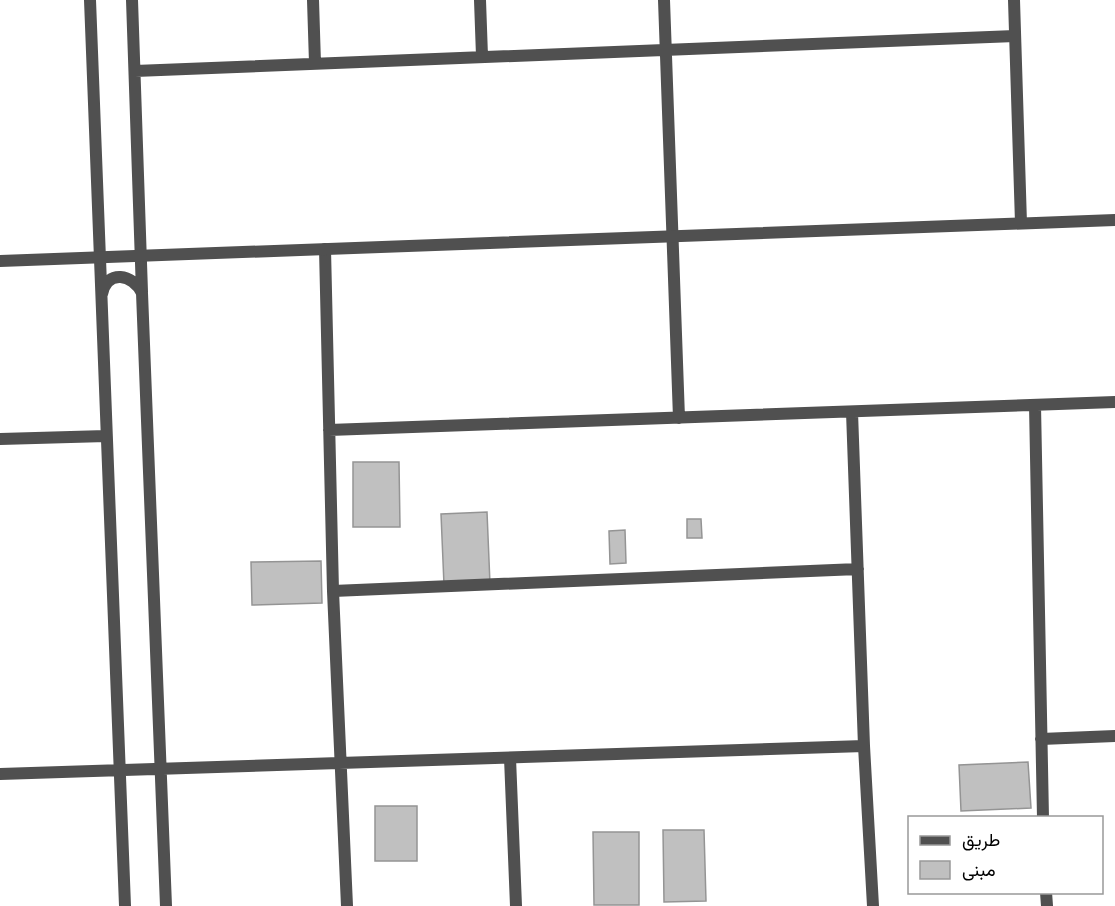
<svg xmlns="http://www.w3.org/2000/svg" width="1115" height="906" font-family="'Fira Sans Condensed',Vazirmatn,sans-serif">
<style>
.building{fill:#c0c0c0;stroke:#949494;stroke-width:1.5}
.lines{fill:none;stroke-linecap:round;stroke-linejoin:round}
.minor{stroke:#505050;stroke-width:12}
.tertiary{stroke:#505050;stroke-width:12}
</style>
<rect width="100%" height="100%" fill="#fff"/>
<!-- building -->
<path class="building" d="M353,462H399L400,527H353Z
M487,512L490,584L444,585L441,514Z
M687,519H701L702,538H687Z
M625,530L626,563L610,564L609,531Z
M321,561L322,603L252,605L251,562Z
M1028,762L1031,808L961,811L959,765Z
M375,806H417V861H375Z
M663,830H704L706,901L664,902Z
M593,832H639V905H594Z"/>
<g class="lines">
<!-- minor -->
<path class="minor" d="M90,0L125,906
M132,0L142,292
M313,0L315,63
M480,0L482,56
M664,0L679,418
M1014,0L1021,223
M135,71L1015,36
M325,249L333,591L347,906
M102,294C107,269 133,274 142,293L166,906
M1035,405L1043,818
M852,412L864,746L873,906
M329,430L1115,402
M0,439L106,436
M333,591L858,569
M1041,739L1115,736
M510,758L516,906
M0,774L864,746
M1046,892L1047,906"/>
<!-- tertiary -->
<path class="tertiary" d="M0,261L1115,220"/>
</g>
<!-- legend -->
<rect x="908" y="816" width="195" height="78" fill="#ffffff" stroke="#999999" stroke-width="1.5"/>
<rect x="920" y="836" width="30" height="9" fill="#505050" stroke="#999999" stroke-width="1.5"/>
<text x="962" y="846" font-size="18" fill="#000000">طريق</text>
<rect x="920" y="861" width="30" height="18" fill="#c0c0c0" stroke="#999999" stroke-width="1.5"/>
<text x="962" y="876" font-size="18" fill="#000000">مبنى</text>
</svg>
